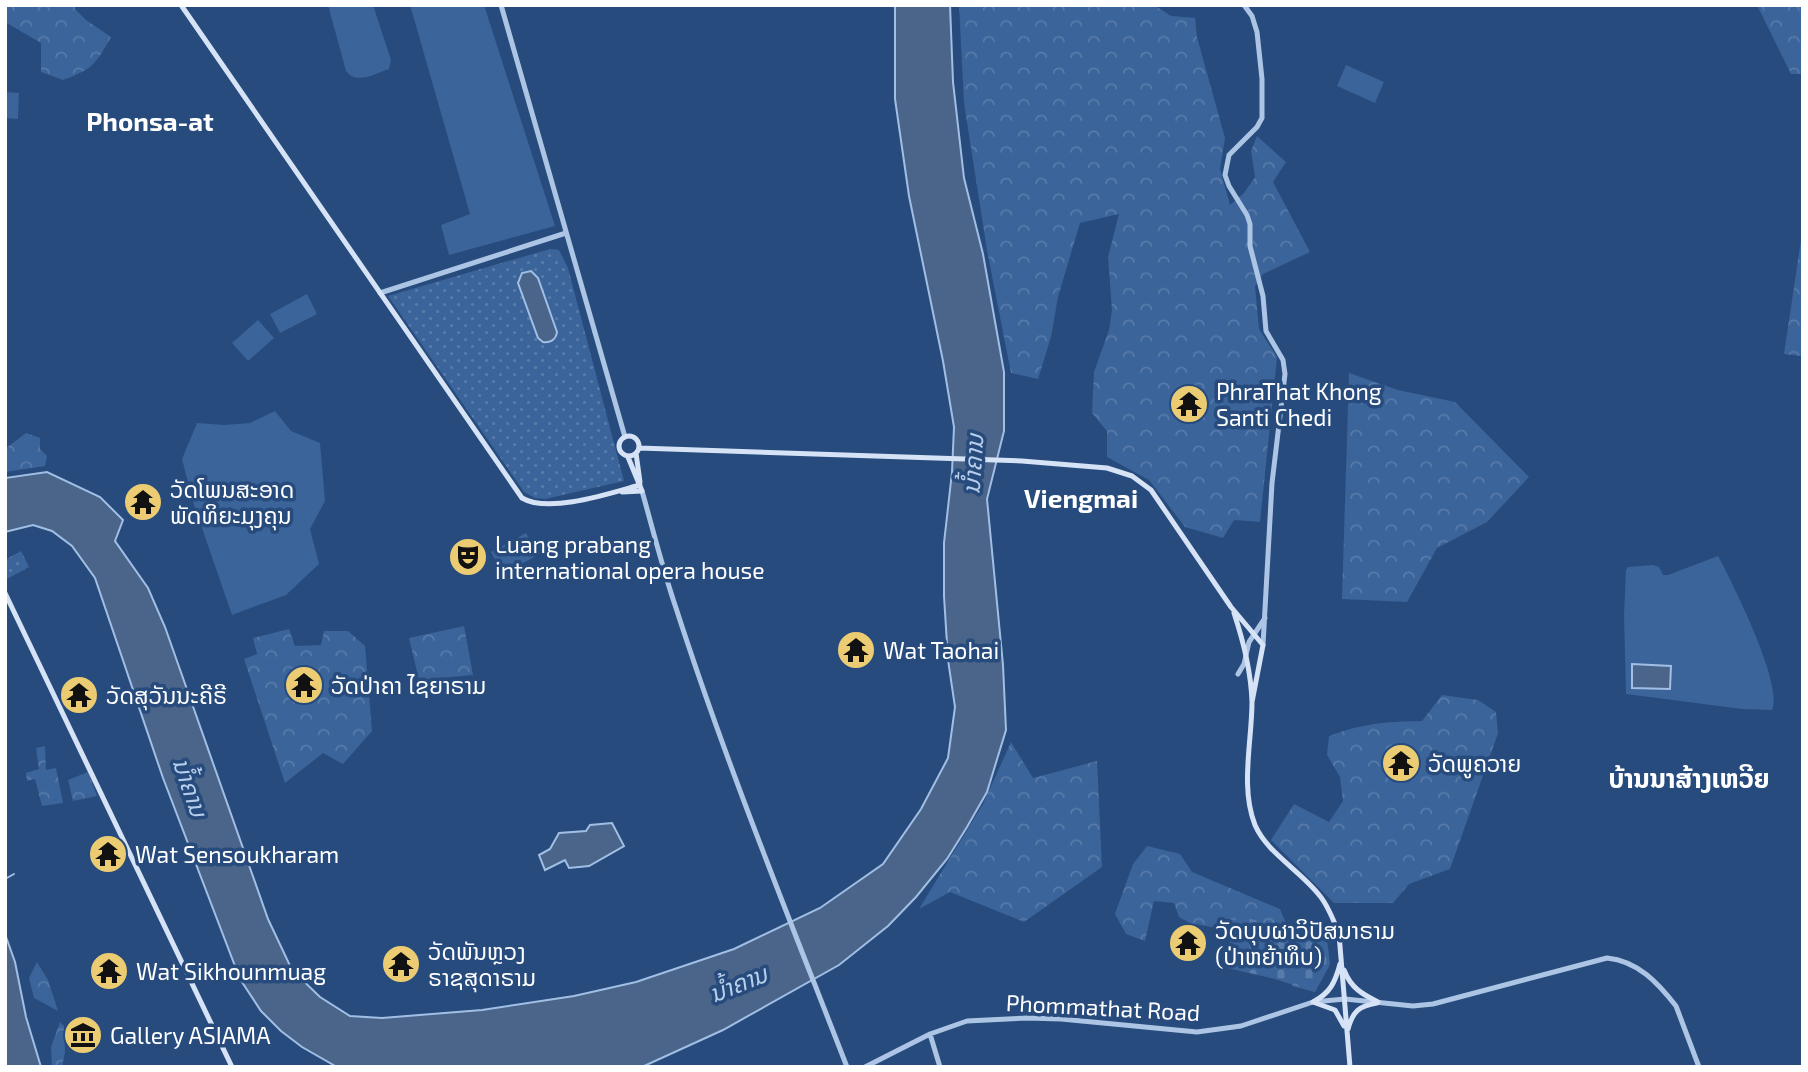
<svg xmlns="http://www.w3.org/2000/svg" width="1808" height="1072" font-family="'Exo 2','Noto Sans Lao',sans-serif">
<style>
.grass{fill:#3b649a}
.forest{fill:url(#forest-crowns)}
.cemetery{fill:url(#cemetery-stones)}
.park{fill:url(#park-dots)}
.water{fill:#4a6589;stroke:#a1bfe5;stroke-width:2}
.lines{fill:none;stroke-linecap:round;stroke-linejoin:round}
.stream{stroke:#a1bfe5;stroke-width:2}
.tertiary{stroke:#adc5e5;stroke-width:5}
.secondary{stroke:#d6e2f5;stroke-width:5}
.labels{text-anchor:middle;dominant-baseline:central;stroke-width:7;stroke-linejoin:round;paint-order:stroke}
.poi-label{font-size:23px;fill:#fff;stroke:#274b7d;text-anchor:start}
.street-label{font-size:23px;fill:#fff;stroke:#274b7d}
.water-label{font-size:24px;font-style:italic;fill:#b8cfec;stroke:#274b7d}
.quarter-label{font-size:26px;font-weight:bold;fill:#fff;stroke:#274b7d}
</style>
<defs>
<pattern id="forest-crowns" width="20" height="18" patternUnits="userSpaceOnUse" patternTransform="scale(1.75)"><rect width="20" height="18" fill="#3b649a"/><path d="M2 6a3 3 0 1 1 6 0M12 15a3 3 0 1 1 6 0" fill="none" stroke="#587ba9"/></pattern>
<pattern id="cemetery-stones" width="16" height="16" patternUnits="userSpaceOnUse" patternTransform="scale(1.75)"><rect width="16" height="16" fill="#3b649a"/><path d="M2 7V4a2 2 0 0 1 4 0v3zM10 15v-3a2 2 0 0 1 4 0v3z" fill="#587ba9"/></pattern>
<pattern id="park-dots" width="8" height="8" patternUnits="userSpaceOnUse" patternTransform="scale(1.75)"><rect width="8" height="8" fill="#3b649a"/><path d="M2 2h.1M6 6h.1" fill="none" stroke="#587ba9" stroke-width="1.8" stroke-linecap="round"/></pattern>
</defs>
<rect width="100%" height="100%" fill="#274b7d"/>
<!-- grass -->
<path class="grass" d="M328,5H373L391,60L389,69C374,74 357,85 346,71Z
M410,5H484L555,226L449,255L441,225L470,214Z
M1346,65L1384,82L1375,103L1337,86Z
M5,92L19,93L18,119L5,118Z
M307,294L317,314L280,333L270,314Z
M258,320L274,338L248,361L232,343Z
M275,411L291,431L320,443L325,501L310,529L319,564L286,595L232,615L193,502L182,459L197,423L225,425L250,423Z
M526,533L538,555L503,574L491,552Z
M1718,556C1732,582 1784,685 1772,710L1742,709L1626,694L1624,615L1626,570L1628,567L1653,565L1659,567L1663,575H1668Z"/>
<!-- forest -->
<path class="forest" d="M5,5H75V9L86,20L111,37C95,65 93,69 63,80L41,72V43L5,22Z
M959,5H1154L1171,16L1195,18L1197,37L1225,138L1220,169L1230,205L1244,193L1255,177L1251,151L1257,136L1286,162L1273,182L1310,252L1263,274L1255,286L1259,329L1277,357L1260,522L1234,520L1223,538L1185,527L1149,480L1107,457V431L1092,413L1094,372L1109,330L1112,310L1108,257L1119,214L1080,223L1058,297L1051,337L1038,379L1011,373L987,250L964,103Z
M1757,5H1803V74H1791Z
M1801,240L1803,356H1801L1784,354Z
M1349,373L1398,390L1455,402L1529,477L1487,522L1437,548L1407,602L1342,599Z
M26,433L40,438V449L47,456L45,466L5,472V449Z
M464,626L473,675L419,680L409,638Z
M289,629L295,646L321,645L324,631H348L365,646L372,731L343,764L323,753L285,783L244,659L257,654L253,638Z
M1442,695L1478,700L1496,712L1498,733L1450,869L1409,884L1393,903H1334L1271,840L1294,804L1329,822L1343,801L1340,777L1327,755L1329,736C1360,724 1389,721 1422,721Z
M1011,742L1033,778L1097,761L1102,867L1024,922L950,892L919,909L983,804Z
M45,746L46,770L56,768L63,803L42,806L35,779L27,781L26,773L39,769L36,748Z
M88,772L97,796L73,801L68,780Z
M1147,846L1180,854L1192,872L1280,909L1285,921L1327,941L1330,964L1315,992L1292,986L1276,939L1190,923L1179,917L1174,903L1154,901L1145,941L1126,934L1115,914L1133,864Z
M37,962L48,980L58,1011L34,998L29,978Z
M60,1022L64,1026L65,1052L62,1067H52L51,1047Z"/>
<!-- cemetery -->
<path class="cemetery" d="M1237,915L1327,941L1330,964L1315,992L1275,979L1223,967Z"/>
<!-- park -->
<path class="park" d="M550,249L559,250L568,268L624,481L545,499L535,498L524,492L388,296Z
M21,551L29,567L5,580V560Z"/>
<!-- water -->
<path class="water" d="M895,5H950L953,82L964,178L983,254L1004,372V431L987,499L1003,665L1006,730L987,792L967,827L947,859L916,897L888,926L839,965L723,1030L642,1067H337L302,1047L281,1031L261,1011L240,979L163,778L95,578L72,546L52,531L33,525L5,532V478L47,472L100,497L123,520L115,541L148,588L165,627L268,919L292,970L320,997L350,1016L382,1018L482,1010L574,996L636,982L734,949L820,908L883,864L921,809L948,758L955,707L948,660L944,596V543L952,472L954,427L943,361L909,196L895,99Z
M531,271L538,278L557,332C556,340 550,343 543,342L538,338L518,283L522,273Z
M1632,664L1671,666L1670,689L1632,688Z
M612,823L624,846L589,866L569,868L565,860L545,870L539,855L550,849L559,833L586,831L590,825Z
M5,934L15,962L26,1017L41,1067H5Z"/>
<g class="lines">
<!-- stream -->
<path class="stream" d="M5,879L14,874"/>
<!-- tertiary -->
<path class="tertiary" d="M501,5L625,437
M1244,5L1252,16L1257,32L1262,79V118L1257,127L1229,155L1225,175L1229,186L1247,215L1250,224V246L1263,296L1266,331L1283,360L1285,374L1272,483L1263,645
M380,293L566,233
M642,491C653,530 663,570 676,608C726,763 788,915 847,1067
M1238,674L1244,664L1249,642L1265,618
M930,1034L940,1067
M865,1067L930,1034L967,1021L1027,1018L1061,1019L1197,1032L1241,1026L1313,1002L1345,999L1413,1006L1433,1004L1607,958C1638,961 1658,983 1676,1006L1699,1067"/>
<!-- secondary -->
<path class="secondary" d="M181,5L522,498C549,514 611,493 640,485
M619 446a10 10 0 1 1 20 0a10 10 0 1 1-20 0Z
M639,448L1022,461L1107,468L1132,476L1151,490L1231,607L1263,645L1252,702
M636,453L640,482
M622,492L642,491L628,457
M5,593L232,1067
M1234,613C1244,643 1251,671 1252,702C1252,741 1240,787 1255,825C1267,853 1301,871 1320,896C1328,906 1334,921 1339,934L1350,1067
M1344,970C1351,988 1362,994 1378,1002
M1313,1002C1330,993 1335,983 1340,964
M1313,1002L1335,1010L1344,1026
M1348,1029C1353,1011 1359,1006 1377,1003"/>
</g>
<!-- icons -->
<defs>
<symbol id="temple-disc" viewBox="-11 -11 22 22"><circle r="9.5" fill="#eccc73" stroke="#274b7d"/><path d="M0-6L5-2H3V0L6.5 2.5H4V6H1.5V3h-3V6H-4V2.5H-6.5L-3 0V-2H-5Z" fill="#111"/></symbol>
<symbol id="theatre-disc" viewBox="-11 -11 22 22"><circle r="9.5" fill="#eccc73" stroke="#274b7d"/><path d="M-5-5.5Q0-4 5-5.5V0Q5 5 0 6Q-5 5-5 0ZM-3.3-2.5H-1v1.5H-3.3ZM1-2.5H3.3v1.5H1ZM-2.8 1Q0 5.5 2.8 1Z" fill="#111"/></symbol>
<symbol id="museum-disc" viewBox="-11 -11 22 22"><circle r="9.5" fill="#eccc73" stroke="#274b7d"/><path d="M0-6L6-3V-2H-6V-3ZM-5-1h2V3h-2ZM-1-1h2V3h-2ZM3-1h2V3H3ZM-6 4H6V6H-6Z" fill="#111"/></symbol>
</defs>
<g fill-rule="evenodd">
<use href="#temple-disc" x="1167" y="382" width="44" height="44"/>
<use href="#temple-disc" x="121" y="480" width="44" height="44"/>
<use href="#theatre-disc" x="446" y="535" width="44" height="44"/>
<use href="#temple-disc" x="834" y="628" width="44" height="44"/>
<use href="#temple-disc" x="282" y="663" width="44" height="44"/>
<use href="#temple-disc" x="57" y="673" width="44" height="44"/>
<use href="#temple-disc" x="1379" y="741" width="44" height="44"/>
<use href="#temple-disc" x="86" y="832" width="44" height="44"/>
<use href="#temple-disc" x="1166" y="921" width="44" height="44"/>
<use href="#temple-disc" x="379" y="942" width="44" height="44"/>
<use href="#temple-disc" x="87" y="949" width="44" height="44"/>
<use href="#museum-disc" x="61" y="1013" width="44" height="44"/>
</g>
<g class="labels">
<!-- poi labels -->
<g class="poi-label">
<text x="1216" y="391">PhraThat Khong<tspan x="1216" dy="26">Santi Chedi</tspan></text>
<text x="170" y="489">ວັດໂພນສະອາດ<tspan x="170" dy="26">ພັດທິຍະມຸງຄຸນ</tspan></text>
<text x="495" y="544">Luang prabang<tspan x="495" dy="26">international opera house</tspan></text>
<text x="883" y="650">Wat Taohai</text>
<text x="331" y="685">ວັດປ່າຄາ ໄຊຍາຣາມ</text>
<text x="106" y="695">ວັດສຸວັນນະຄີຣີ</text>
<text x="1428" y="763">ວັດພູຄວາຍ</text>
<text x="135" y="854">Wat Sensoukharam</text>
<text x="1215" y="930">ວັດບຸບຜາວິປັສນາຣາມ<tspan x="1215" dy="26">(ປ່າຫຍ້າທຶບ)</tspan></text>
<text x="428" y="951">ວັດພັນຫຼວງ<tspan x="428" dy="26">ຣາຊສຸດາຣາມ</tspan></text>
<text x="136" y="971">Wat Sikhounmuag</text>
<text x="110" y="1035">Gallery ASIAMA</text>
</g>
<!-- street labels -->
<g class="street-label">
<text transform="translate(1103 1007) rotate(3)">Phommathat Road</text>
</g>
<!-- water labels -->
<g class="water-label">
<text transform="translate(972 464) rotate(-86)">ນ້ຳຄານ</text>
<text transform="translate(191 787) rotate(71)">ນ້ຳຄານ</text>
<text transform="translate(738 983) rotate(-22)">ນ້ຳຄານ</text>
</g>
<!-- quarter labels -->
<g class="quarter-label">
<text x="150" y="120">Phonsa-at</text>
<text x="1081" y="497">Viengmai</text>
<text x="1689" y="777">ບ້ານນາສ້າງເຫວີຍ</text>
</g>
</g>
<!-- border -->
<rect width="1808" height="1072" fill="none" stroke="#ffffff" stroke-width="14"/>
</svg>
